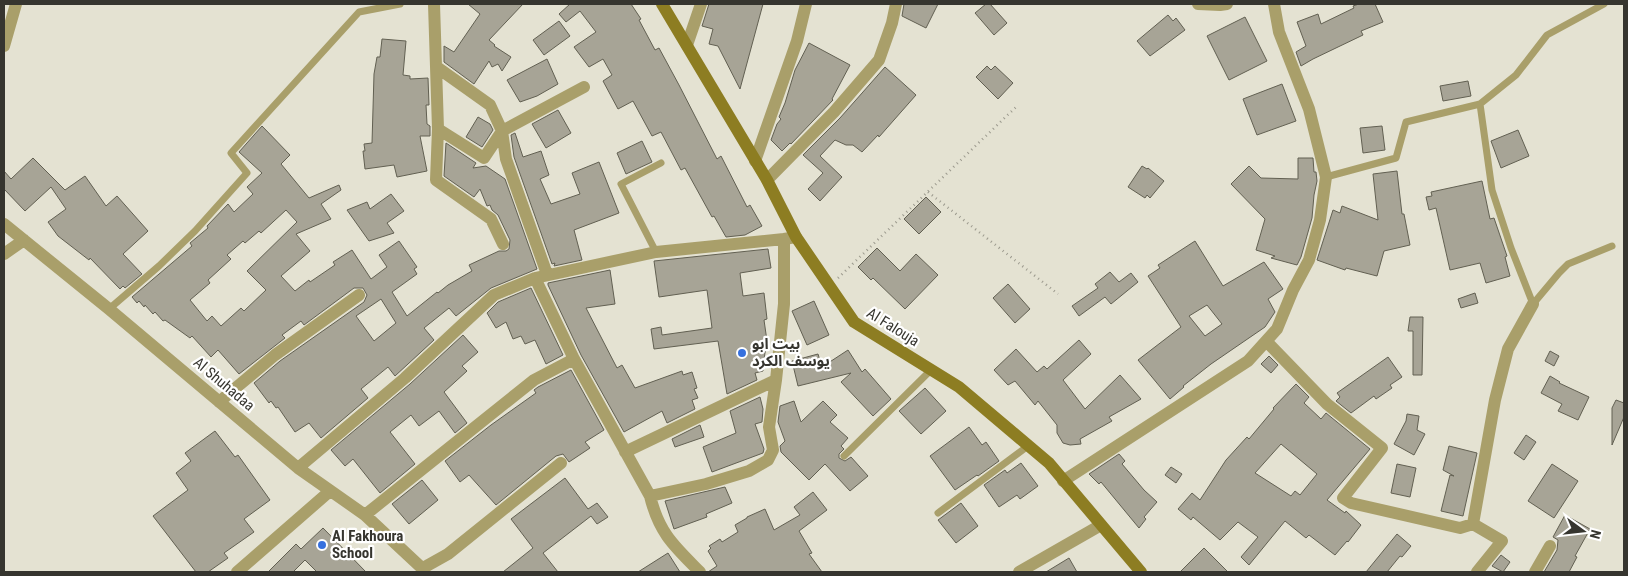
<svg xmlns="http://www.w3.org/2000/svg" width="1628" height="576" font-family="'Roboto Condensed','Noto Sans Arabic',sans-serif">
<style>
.building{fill:#a7a496;stroke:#626052;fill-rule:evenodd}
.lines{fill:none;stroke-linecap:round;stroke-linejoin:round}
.path{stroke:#9b998d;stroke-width:2.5;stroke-dasharray:1 4;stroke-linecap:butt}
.service{stroke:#a99f6a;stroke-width:7}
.minor{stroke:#a99f6a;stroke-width:12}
.secondary{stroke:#8d7d22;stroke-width:12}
.poi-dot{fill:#3670de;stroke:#fff;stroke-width:2}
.labels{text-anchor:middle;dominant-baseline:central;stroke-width:4.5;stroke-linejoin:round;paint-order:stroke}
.street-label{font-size:15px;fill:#36352f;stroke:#fff}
.poi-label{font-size:15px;font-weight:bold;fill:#36352f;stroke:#fff;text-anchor:start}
</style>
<rect width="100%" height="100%" fill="#e4e2d2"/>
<!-- building -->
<path class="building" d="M468,4H523L489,40L495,45L494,46L511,57L502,71L498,64L492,67L489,61L474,84L444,62V46L454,52L480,14Z
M570,4H631L641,19L639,20L655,50L659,48L679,85L717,159L721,156L747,207L750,205L762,226L745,235L726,237L714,216L712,217L685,168L681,170L661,132L652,136L633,101L618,109L603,81L612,75L603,59L589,67L574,47L596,32L580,11L566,22L559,14Z
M709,4H763L740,89L718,46L709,44L713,29L702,26Z
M904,4H938L926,28L902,16Z
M986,4H990L1007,23L994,35L975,13Z
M1359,4H1375L1383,22L1361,31L1363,35L1313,59L1301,66L1296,52L1306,46L1297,22L1318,14L1321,24L1354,8L1353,6Z
M1168,15L1173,21L1176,18L1185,30L1150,56L1137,41Z
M1245,17L1267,61L1229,80L1207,36Z
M559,21L570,36L544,55L533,40Z
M382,39L406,41L403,75L410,76V79L428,78L429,105H426L427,124L430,126V136H420L427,171L397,177L394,165L365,169L363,151H365L364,144L372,143L374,74L377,57H380Z
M809,43L850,65L832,99L833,100L791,144L790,143L782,151L771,140L777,124L781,119L779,117L785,103L795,70Z
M547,59L558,84L537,96L520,102L507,80Z
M987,66L991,70L995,66L1013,83L998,99L976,77Z
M885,67L916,95L879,137L878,135L862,152L853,145H846L835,140L820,156L842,177L820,201L808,189L823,173L803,155L840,118Z
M1468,81L1471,96L1443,101L1440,86Z
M1282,84L1296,121L1257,135L1243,99Z
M558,110L571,133L546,148L532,124Z
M478,117L490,124L493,130L482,147L466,137Z
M262,126L290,155L281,164L309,198L339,185L341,190L321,204L331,219L296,234L310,251L281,276L295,291L309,280L310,282L335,265L333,262L352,250L371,279L387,267L379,255L399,241L417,267L414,269L417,274L392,292L407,316L437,292L438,293L448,285L472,271L469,265L499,251H506L509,249L510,240L498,215L492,210L490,205L487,206L480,189L474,197L444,176L446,143L476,163L473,168L486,166L505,179L537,269L491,288L456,316L449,308L424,328L434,340L395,376L388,367L361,389L368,398L321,438L309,423L295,432L278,407L276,408L271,401L269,403L254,383L280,361L364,302L367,295L363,288H354L304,325L301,321L282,335L285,338L239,374L218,350L211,357L192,336L190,338L165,320L163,321L155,312L153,314L145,305L144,307L139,301L137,303L132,297L192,246L190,243L208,228L207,226L228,204L234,212L253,194L247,187L262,173L239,152ZM286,210L297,222L247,271L266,290L244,311L241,308L221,326L212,316L207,321L190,300L210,283L208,280L231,259L227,255L243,241L245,243L259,231L261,233ZM381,299L396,323L374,341L356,316Z
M1382,126L1385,150L1363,153L1360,128Z
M1518,130L1529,156L1501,168L1491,141Z
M515,133L523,157L541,151L549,175L540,179L551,204L580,194L572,173L599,162L619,213L574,230L582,260L554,266L555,263L552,264L514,157L511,135Z
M642,141L652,162L626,174L617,153Z
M33,158L65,190L85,176L106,206L117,196L148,231L123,254L142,274L125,288L123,286L120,289L90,258L89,260L58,236L48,222L66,209L51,187L25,211L4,189V171L11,179Z
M1298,158H1313L1314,172H1316L1317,181L1314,195L1312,218L1301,257L1297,265L1271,258L1275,256L1256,250L1265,219L1231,184L1249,166L1261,178L1298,179Z
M1142,166L1147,169L1148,168L1164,181L1150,198L1147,195L1145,198L1128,187Z
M1397,171L1402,214H1404L1410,245L1384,251L1377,276L1346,268L1345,270L1317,260L1333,210L1340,213L1342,206L1378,220L1373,174Z
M1482,181L1490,219L1494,218L1507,256L1505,257L1510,276L1486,283L1480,263L1450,270L1436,208L1429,210L1426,197L1432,196L1431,192Z
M391,194L404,211L387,223L394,233L369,241L347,210L367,202L370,209Z
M926,197L941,212L919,234L904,219Z
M1195,241L1223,286L1264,262L1283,289L1268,299L1275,312L1265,327L1211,364L1183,386L1184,387L1170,399L1138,360L1181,327L1148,276L1160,268L1158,265ZM1207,305L1222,324L1205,336L1189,316Z
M877,248L900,271L916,254L938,275L905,309L873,278L871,280L858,267Z
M768,249L771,268L740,273L743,296L764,293L767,319L764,320L767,341L763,365V371L755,373L757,380L727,394L718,341L654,349L651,329L661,327L662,335L712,328L707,290L659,297L654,261Z
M610,270L615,304L586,308L617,368L622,365L635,388L682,371L683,375L692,372L697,388L694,389L698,398L692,400L695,409L667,423L662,411L624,432L581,355L548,285V283Z
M1110,272L1119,282L1131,273L1138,282L1111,304L1105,297L1079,316L1072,306L1098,288L1095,284Z
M1008,284L1030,309L1015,323L993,298Z
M531,288L563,355L546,364L535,340L525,344L521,336L513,339L506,322L496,328L487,313L498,302Z
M1475,293L1478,303L1461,308L1458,299Z
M814,301L829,335L807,345L792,311Z
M1410,317H1423L1422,375H1413V331H1408Z
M463,335L478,352L462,366L467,371L444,392L467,423L455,433L439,411L419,426L411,415L390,432L415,464L380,493L353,459L345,466L331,450L410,384Z
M1079,340L1091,354L1063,380L1085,409L1120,375L1141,399L1109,417L1112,421L1080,439L1081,444L1070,445L1063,443L1057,433V425L1038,401L1035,405L1015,381L1008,385L994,370L1016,349L1037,372L1044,366L1047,369Z
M848,350L862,372L865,369L891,399L873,416L841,382L851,373L798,386L792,361L818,354L822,367Z
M1550,351L1559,356L1554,366L1545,361Z
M1269,356L1278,365L1271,373L1261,364Z
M1388,357L1402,377L1390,385L1392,388L1376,399L1374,396L1351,413L1336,401L1340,397L1337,393Z
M571,370L604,430L585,442L590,448L569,462L563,454L556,456L496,505L469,475L460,482L445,461L491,425L536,393L534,390L538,387Z
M1550,376L1560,382L1559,383L1589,397L1578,420L1558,411L1562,404L1541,393Z
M1296,384L1309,397L1304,403L1321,419L1326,413L1370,449L1327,500L1345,513L1346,511L1361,525L1348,542L1347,541L1335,555L1309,535L1306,538L1285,521L1249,565L1241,557L1258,537L1238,522L1220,540L1193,517L1191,520L1178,509L1192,493L1200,500L1226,460L1247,437L1249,439L1274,409L1273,408ZM1281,444L1317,474L1300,495L1295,491L1291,496L1255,473Z
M925,388L946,411L921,434L899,411Z
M760,397L763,409L762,422L755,424L764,449L763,453L712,472L703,447L736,433L730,411Z
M1616,400L1624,403V417L1612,445V408Z
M794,401L801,422L823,401L837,415L830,422L848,438L841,446L844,449L839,454V458L845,461L851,457L868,476L850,491L825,464L809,480L781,452L780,446L785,441L778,422L780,406Z
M1407,414L1419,416L1417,430L1425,434L1414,455L1394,444L1406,421Z
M700,425L704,437L675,447L672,439Z
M969,427L982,445L986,442L999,461L978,476L977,475L955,490L930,456Z
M215,431L235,457L238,455L270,500L244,519L254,532L224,553L228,558L208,572H196L153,516L188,490L176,473L191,461L185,453Z
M1526,435L1536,442L1524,460L1514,453Z
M1449,446L1477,453L1463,516L1441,511L1450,475L1454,476L1443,470Z
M1119,454L1125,461L1122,464L1144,490L1157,502L1144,517L1146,519L1139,528L1101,482L1099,484L1089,474Z
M1021,463L1038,486L1020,499L1017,495L999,507L984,485L1005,470L1007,473Z
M1397,464L1416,468L1410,497L1391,493Z
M1552,464L1578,481L1554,518L1528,501Z
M1171,467L1182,474L1176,483L1165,475Z
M565,478L588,509L597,503L608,517L597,524L591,516L543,553L558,572H503L533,548L511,519Z
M422,480L438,500L409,524L392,504Z
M725,487L732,503L706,514L707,517L674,529L665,501Z
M813,492L827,510L799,531L812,553L809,554L822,572H708L717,566L708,551L711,548L709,546L720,539L722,542L738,532L735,525L747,518V517L765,509L774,530L800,515L794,507Z
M961,503L978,526L956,543L938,520Z
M1565,515L1590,529L1575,556L1577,557L1569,572H1544L1557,550L1558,540L1553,537Z
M323,528L366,572H317L305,560L293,572H268L296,544L301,549Z
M1397,534L1411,546L1402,557L1400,556L1387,572H1366Z
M1204,548L1228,572H1180Z
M668,553L680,572H638Z
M1501,555L1510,562L1503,572L1492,566Z
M1069,558L1077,572H1046Z"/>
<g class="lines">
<!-- path -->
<path class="path" d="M928,192L1058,294
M838,278L1016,107"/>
<!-- service -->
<path class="service" d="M1480,104L1492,190L1511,248L1533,304L1559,273L1568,264L1612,246
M1326,177L1396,158L1406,122L1480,104L1516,75L1547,35L1604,4
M656,252L621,184L661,163
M109,309L159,266L195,231L247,173L231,153L359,12L400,4
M844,456L931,370
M938,513L1028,446"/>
<!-- minor -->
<path class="minor" d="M434,4L438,129
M1198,4L1220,5L1227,4
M687,45L701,4
M4,46L16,4
M438,68L490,105L502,131L506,159L547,274
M755,161L797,41L806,4
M767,180L834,112L879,60L892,23L896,4
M4,224L109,309L298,468L365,515L426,572
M503,244L491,219L436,180L438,129L484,158L502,131L584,87
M4,254L24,240
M1266,341L1327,404L1382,448L1343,498L1351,503L1460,528L1473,524L1502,541L1477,572
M574,359L535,278L656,252L784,239
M219,402L275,355L359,295
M625,452L776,380
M298,468L405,378L494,295L535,278
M1063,481L1248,361L1277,329L1293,290L1309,260L1320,220L1326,177L1309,109L1279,32L1274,4
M365,515L534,380L574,359L650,496
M1473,524L1495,400L1508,349L1533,304
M423,568L448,554L561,463
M237,572L330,491
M700,572C674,546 659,533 650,496L706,484L749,471L768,460L773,450L769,427L776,380L784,304V239L796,237
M1019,572L1101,525
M1535,572L1550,546"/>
<!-- secondary -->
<path class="secondary" d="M662,4L767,180L796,237L854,322L959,387L1049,463L1141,572"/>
</g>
<!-- markers -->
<g class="poi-dot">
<circle cx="742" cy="353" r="5"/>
<circle cx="322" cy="545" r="5"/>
</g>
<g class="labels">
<!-- street labels -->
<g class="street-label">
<text transform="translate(893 327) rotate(32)">Al Falouja</text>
<text transform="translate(224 384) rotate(40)">Al Shuhadaa</text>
</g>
<!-- poi labels -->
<g class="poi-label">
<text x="752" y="344">بيت ابو<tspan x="752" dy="17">يوسف الكرد</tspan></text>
<text x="332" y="536">Al Fakhoura<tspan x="332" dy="17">School</tspan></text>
</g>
</g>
<!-- border -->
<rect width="1628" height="576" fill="none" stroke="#36352f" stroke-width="10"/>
<!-- north arrow -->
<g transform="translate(1583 531) rotate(105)" stroke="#ffffff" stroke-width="4" paint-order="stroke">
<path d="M0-4L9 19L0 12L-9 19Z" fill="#36352f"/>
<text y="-8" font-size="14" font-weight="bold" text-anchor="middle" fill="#36352f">N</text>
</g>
</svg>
